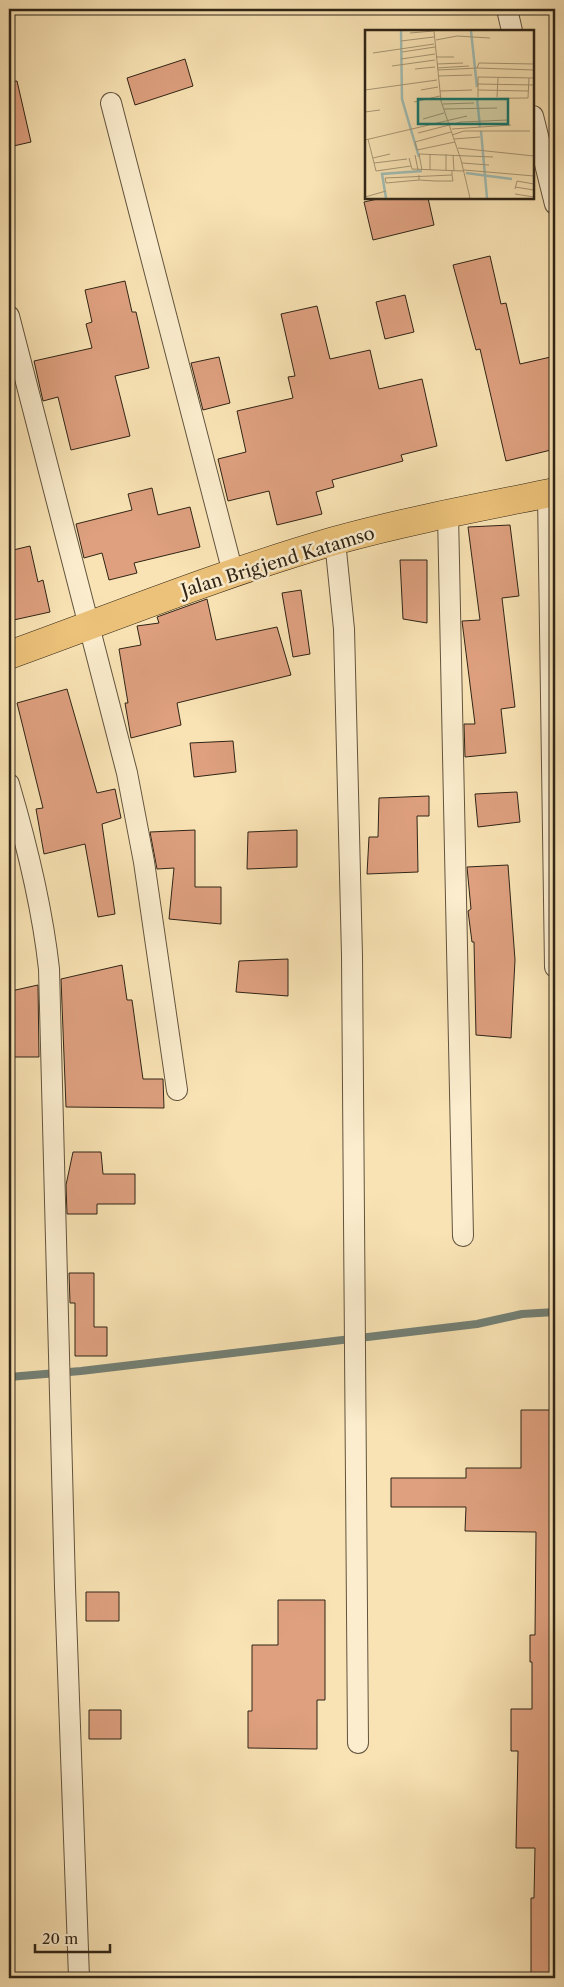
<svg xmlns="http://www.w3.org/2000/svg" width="564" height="1987" font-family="'Libre Caslon Text',serif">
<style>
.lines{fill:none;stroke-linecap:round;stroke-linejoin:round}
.stream{stroke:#738075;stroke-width:8}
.building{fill:#dea07f;stroke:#2f2416}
.street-casing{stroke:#62543e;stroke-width:22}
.highway-casing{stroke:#2f2416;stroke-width:29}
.street{stroke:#fbedce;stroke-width:20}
.highway{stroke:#ecc27a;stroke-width:28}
.labels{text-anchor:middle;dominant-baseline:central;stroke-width:5;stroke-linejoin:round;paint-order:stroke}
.street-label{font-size:18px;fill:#2f2416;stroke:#fbedce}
.inset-river{fill:none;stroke:#a0bdb5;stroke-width:2.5}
.inset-road{fill:none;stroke:#a89775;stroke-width:1}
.view{fill:#0f766e;fill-opacity:0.15;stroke:#0f766e;stroke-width:2.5}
.inset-edge{fill:none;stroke:#2f2416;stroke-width:2.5}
</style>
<rect width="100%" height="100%" fill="#f9e3b4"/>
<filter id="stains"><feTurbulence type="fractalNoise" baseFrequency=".004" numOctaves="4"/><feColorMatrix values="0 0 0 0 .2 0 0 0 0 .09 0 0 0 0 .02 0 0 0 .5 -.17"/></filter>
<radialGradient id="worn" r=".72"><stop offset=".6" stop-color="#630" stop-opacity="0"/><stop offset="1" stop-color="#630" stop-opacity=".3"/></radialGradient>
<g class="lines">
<!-- stream -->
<path class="stream" d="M9,1377L81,1371L477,1324L522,1314L555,1312"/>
</g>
<!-- building -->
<path class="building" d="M185,59L193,86L135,105L127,78Z
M17,81L31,142L9,147V82Z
M382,198H428L434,225L373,240L364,202Z
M490,256L501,304L506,303L520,364L555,356V449L506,461L480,349L476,350L453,265Z
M125,281L132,312H136L149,368L115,376L130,436L71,450L58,397L43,401L34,361L92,348L86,324L92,322L85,290Z
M405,295L414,332L385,339L376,302Z
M317,306L330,359L370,350L379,389L422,379L437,446L401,455L403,461L332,480L334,487L316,492L322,514L277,525L269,491L228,501L218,459L246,452L237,411L293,398L288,377L295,376L281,314Z
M219,357L230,403L203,410L191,363Z
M152,488L158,515L190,507L200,547L134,563L137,573L109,580L102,553L84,558L76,524L132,510L128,494Z
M510,525L519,596L502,598L515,707L501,709L506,753L465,757L464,724H475L462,621L480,620L468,527Z
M30,546L38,582L43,580L50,612L9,621V551Z
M400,560H427V623L403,619Z
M301,590L310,654L293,657L282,593Z
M207,599L216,640L277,627L291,675L177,703L181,725L131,738L125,703H128L119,649L141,645L137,626L159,623L157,617Z
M67,689L97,793L115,789L121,818L102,824L115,914L98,917L85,844L44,854L36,809L43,808L17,703Z
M233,741L236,772L194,777L190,743Z
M517,792L520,822L478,827L475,794Z
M429,796V816H417L418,872L367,874L369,837H378L379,798Z
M195,830V887H221V924L169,919L174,868L157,869L150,832Z
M297,830V867L247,869L248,832Z
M508,865L515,960L511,1038L476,1035L474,942H472L468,911L471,909L467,867Z
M288,959V996L236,992L239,961Z
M122,965L127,1000H132L143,1079H163L164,1108L66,1107L61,979Z
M38,985L39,1057H11V991Z
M73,1152H101L103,1174H135V1204H97V1214H67L66,1185Z
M69,1273H94V1327H107V1356H75V1303H70Z
M521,1410H555V1960H551V1978H531V1898H534L535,1848H516L518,1751H511V1709H532V1662H530V1635H535L536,1532L465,1531L466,1507H391V1478H466V1468H521Z
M86,1592H119V1621H86Z
M278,1600H325V1700H317V1749L248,1748V1711H252V1645H278Z
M89,1710H121V1739H89Z"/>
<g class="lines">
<defs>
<path id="street" d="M507,9L512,31
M111,103L233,573
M533,116L555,204
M9,316L127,773L144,862L177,1090
M548,494L555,967
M448,514L463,1236
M335,541L344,629L352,956L358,1743
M9,784C27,845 42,905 49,969L65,1587L79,1978"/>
<path id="highway" d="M9,655C117,616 223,573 334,541C406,521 481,507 555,492"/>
</defs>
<!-- street casing -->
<use href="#street" class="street-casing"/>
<!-- highway casing -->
<use href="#highway" class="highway-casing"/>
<!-- street -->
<use href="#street" class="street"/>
<!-- highway -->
<use href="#highway" class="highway"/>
</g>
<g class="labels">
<!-- street labels -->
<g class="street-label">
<text transform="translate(278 562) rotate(-17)">Jalan Brigjend Katamso</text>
</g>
</g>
<!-- overview -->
<g transform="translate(365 30)">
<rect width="169" height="169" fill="#f9e3b4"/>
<path class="inset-river" d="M36,1L37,69L54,127M106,1L112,57M112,68L115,97M116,101L122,168M101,143L147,149M21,168L17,144L57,141"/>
<path class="inset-road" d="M69,1L76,71L96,130L105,168M45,3L68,1M71,10L92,6L125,8M36,11L69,7M37,22L70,17M8,23L69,14M71,27H89M36,29L70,24M72,34L98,33M27,36L70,30M72,38L104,36M112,38L169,40M50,39L70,37M73,40L112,38L114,33L169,34M73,46L107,45M112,54L169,55M0,60L72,50M56,60L73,57M113,60L164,61M75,61L107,60M113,67V47L169,48M132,67L133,48M77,69L163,68L164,48M49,72L75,66M78,74L109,73M79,79L132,78M0,82L15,80M58,89L79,83M87,99L146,95M86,102L50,112L52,120L90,112M53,103L96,92L143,90M87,105L99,101H165M3,109L11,141L46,136M89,109L115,107M0,110L102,86M93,118L169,126M54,124L128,127M54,124L57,140M65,124V140M81,124V140M50,125L53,140M88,125L89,141M8,128L25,124M44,128L47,139L98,141M9,133L42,129M97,133L124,135M99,140L169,146M54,145V150L70,151H88L87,145M54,150L21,153L20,148L87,145V141M150,157L169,160M150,159L152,151L169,154M150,164L169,167M0,167L21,161"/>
<path class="view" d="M53,69H143V94H53Z"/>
<rect width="169" height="169" class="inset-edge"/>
</g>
<!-- margin -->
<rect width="564" height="1987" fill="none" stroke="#f9e3b4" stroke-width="30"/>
<rect x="10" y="10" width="544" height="1967" fill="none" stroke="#2f2416" stroke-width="2.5"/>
<rect x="15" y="15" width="534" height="1957" fill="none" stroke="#2f2416"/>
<!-- scale -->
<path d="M35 1944v8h75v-8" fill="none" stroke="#2f2416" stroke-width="2.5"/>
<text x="42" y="1944" font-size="15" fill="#2f2416" stroke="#fbedce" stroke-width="4" paint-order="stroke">20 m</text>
<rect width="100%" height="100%" filter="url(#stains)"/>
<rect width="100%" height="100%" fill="url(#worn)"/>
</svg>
